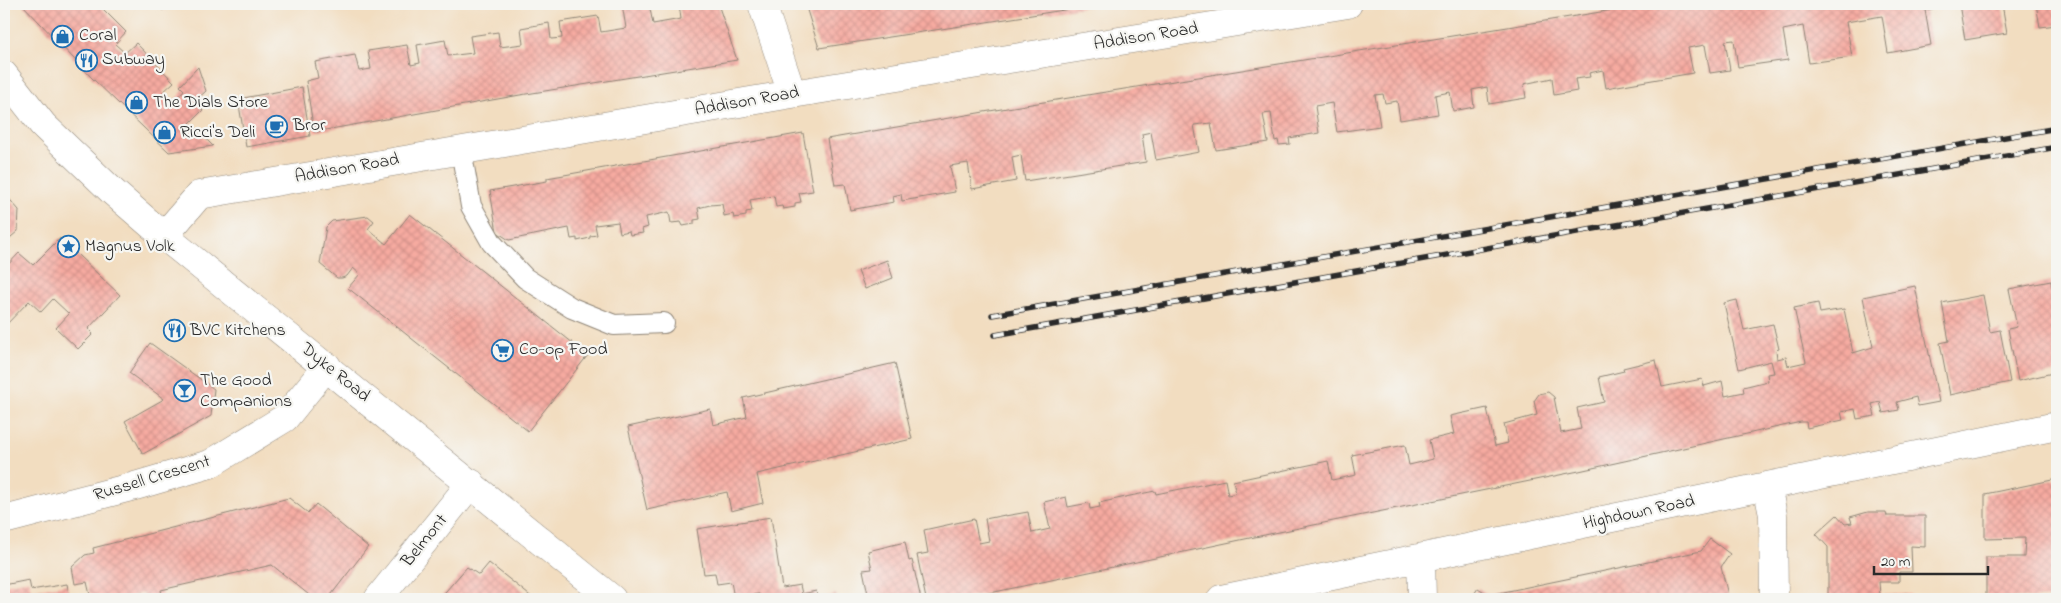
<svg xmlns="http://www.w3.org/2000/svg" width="2061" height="603" font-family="'Indie Flower',sans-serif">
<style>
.building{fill:url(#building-cross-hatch)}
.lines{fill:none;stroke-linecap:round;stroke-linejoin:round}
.lane-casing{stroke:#8e8476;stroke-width:22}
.street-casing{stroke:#8e8476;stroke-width:29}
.primary-casing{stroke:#8e8476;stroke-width:29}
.lane{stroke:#fff;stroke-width:20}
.street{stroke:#fff;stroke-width:28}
.primary{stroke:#fff;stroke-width:28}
.rail-casing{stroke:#2b2b2b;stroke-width:5.5}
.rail{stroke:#f6f6f2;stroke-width:4;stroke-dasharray:11;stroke-linecap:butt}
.labels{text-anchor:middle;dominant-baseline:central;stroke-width:4.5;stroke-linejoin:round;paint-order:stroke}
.poi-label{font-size:18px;fill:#2b2b2b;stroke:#f6f6f2;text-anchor:start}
.street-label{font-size:18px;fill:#2b2b2b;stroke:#f6f6f2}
</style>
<defs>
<pattern id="building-cross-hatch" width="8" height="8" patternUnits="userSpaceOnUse" patternTransform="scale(1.25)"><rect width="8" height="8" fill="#f6aaa0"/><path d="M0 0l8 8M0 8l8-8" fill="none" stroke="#d3928a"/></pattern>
</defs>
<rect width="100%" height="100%" fill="#f6f6f2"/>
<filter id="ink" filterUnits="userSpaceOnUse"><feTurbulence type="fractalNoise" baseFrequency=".02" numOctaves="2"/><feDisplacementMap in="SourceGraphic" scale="10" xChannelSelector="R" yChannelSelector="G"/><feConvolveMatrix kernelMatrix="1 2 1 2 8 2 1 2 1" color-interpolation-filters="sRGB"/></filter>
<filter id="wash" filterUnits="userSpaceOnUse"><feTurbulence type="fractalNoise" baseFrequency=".0096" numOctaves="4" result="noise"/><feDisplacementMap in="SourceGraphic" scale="20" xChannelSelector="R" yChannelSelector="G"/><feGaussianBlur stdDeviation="1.12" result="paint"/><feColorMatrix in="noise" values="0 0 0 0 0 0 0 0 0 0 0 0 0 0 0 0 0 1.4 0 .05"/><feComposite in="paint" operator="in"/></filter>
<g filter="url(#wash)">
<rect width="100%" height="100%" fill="#f2ddc0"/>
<g id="blocks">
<!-- building -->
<path class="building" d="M22,4H98L126,32L115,44L125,53L136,43L174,82L163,92L173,102L184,90L180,86L198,67L206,91L195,101L203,110L190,123L213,146L169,152L92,78Z
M161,4H185L162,10Z
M622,4H649L653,24L681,19L679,4H718L737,60L520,95L314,132L306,81L318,78L315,62L355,55L359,71L371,69L368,51L407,45L411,65L420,63L417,45L445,40L448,56L473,53L470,36L498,32L500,47L523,44L521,28L549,23L551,39L562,38L560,22L598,16L601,32L626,28Z
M805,4H1096V5L819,48Z
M1650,4L1955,5L1925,10L1931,45L1888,53L1882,16L1846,22L1852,57L1809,63L1803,26L1783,30L1788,60L1738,67L1734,40L1725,41L1730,70L1710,73L1705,45L1688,48L1693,73L1606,88L1603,70L1589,73L1590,77L1575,79L1577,91L1554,95L1552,78L1524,84L1526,98L1489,104L1487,87L1472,90L1474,107L1453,111L1450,92L1435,95L1438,114L1400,120L1397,101L1385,103L1383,94L1375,95L1380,126L1337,132L1332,103L1315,106L1319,133L1289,138L1290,144L1279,145L1278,140L1275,141L1271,113L1263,114L1268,142L1216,150L1211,123L1194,125L1199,152L1156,160L1151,132L1142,134L1146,162L1025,181L1021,155L1012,157L1016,181L972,189L968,163L950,166L955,192L902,201L901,194L893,196L894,202L850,210L845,184L835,185L827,139L1013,107Z
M1959,4H2002L2007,33L1965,40Z
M2036,4H2057V25L2040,27Z
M302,87L310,136L246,147L238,99Z
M803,133L813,191L799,193L801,202L795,203V207L783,209L782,206L776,207L774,196L750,200L752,211L746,212V216L734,218L733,214L724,216L722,204L710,205L698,208L700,219L694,220V224L683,226L681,222L671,223L669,212L646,217L648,227L642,229L643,233L630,235L629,231L620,233L618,222L595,225L597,235L590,236V238L577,241V238L571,239L569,228L509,240L497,232L490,191L547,181V178Z
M4,193L19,210L18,231L4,243Z
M410,214L588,355L528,431L348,288L360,274L353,268L347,276L342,278H337L320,264L326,227L332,221L368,216L374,221L368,229L386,244Z
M60,238L120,295L88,329L93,334L78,349L56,328L69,314L53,299L41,312L29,301L4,327V269L19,253L33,265Z
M887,260L893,278L865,289L858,271Z
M2051,281L2057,313V372L2018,381L2008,329L2017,327L2009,289Z
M1915,286L1939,402L1918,406L1916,397L1897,402L1899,410L1883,413L1880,402L1872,404L1875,416L1857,419L1855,409L1841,412L1843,420L1807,428L1806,422H1801L1579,471L1245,539L990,593L958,599H926L917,555L928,553L924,530L974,519L979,543L989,541L985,519L1005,515V516L1028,512L1032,533L1050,529L1044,502L1066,497L1068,507L1089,503L1090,509L1100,507L1099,503L1130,496L1155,491L1156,494L1225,480L1228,495L1236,493L1233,481L1328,461L1332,480L1356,475L1352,455L1405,445L1409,465L1422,462L1433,459L1429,440L1454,434L1450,416L1487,408L1495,446L1508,443L1504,424L1537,415L1534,401L1539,394L1548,392L1554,397L1561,433L1581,429L1577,408L1604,402L1599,377L1624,371L1623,368L1656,360L1662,387L1702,379L1704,386L1722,381L1725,396L1744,392L1743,387L1768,381L1767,374L1774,373L1771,361L1739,369L1724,303L1737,300L1744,330L1773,324L1779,349L1776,350L1777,359L1786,357L1788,366L1806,362L1794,308L1818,303L1820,313L1844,309L1853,353L1873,347L1863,297Z
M1983,295L1990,332L2000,330L2010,382L1950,395L1940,343L1949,341L1942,303Z
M150,343L214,389L211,416L143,454L125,421L164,399L129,373Z
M895,363L912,439L757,474L763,503L731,511L727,492L647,510L628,427L710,409L713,425L747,417L743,398Z
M2057,479V599L1986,598V557H2024L2025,538L1985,539V494Z
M289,498L308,513L316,504L368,547L328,599H314L272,565L161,590L163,599H145L143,593L122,599H72L90,595L87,582L75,584L72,567L85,555L94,553L93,548Z
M1868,512H1886L1887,516H1925V547L1911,546L1912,572H1899V582H1879L1880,595L1911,594V599H1828V547L1816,534L1837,515L1845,524L1852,523L1850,517Z
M771,517L782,588L800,585L802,594L816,591L818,599L836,594L837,599H760L759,594L734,598L731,582L717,584L715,573L704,574L697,529Z
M1710,539L1730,554L1721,567L1729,599H1471L1478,588L1489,595L1701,551Z
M905,542L909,561L912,560L921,599H869L863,570L872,569L868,551Z
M489,563L534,599H439L467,567L479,575Z
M29,580L31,590L67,584L70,599H4V585Z"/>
</g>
</g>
<g filter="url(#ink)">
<use href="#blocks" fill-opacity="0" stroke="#8e8476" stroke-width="1"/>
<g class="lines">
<defs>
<path id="lane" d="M461,150L471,206L492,243L525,278L572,308L614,325L664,323"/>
<path id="street" d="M762,4L792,94
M164,236L199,195L792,94L1348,4
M1767,486L1773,515L1774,599
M4,520L135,486L210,464L285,418L327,366
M1421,558L1422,599
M378,599L471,483
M1221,599L2057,426"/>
<path id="primary" d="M4,75L43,125L113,192L164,236L612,599"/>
</defs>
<!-- lane casing -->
<use href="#lane" class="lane-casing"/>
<!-- street casing -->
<use href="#street" class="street-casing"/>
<!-- primary casing -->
<use href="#primary" class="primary-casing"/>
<!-- lane -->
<use href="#lane" class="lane"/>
<!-- street -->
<use href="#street" class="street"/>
<!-- primary -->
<use href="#primary" class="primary"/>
<defs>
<path id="rail" d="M992,315L2057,128
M995,335L2057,147"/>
</defs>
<!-- rail casing -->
<use href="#rail" class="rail-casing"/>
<!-- rail -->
<use href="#rail" class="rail"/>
</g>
</g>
<!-- icons -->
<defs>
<symbol id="shop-ring" viewBox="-11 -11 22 22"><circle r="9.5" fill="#f6f6f2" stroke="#1f6fb2" stroke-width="1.5"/><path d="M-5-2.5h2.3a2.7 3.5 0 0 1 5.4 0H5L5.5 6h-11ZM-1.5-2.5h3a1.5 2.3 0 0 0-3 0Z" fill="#1f6fb2"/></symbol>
<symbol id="restaurant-ring" viewBox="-11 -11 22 22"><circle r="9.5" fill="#f6f6f2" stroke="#1f6fb2" stroke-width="1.5"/><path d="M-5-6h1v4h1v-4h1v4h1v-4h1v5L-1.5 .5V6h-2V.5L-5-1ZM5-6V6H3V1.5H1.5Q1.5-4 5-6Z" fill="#1f6fb2"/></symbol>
<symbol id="cafe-ring" viewBox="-11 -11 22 22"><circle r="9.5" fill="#f6f6f2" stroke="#1f6fb2" stroke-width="1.5"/><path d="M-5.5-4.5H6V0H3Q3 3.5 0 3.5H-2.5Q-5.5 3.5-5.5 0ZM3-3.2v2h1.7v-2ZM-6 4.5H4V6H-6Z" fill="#1f6fb2"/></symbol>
<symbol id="sight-ring" viewBox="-11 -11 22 22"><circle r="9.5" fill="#f6f6f2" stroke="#1f6fb2" stroke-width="1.5"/><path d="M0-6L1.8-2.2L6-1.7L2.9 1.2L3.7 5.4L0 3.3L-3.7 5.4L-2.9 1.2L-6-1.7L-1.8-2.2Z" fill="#1f6fb2"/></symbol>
<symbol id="supermarket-ring" viewBox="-11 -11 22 22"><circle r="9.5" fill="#f6f6f2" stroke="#1f6fb2" stroke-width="1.5"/><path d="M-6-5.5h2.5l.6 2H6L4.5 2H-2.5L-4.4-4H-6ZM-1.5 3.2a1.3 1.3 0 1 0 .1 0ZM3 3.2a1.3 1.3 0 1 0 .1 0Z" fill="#1f6fb2"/></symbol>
<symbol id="bar-ring" viewBox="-11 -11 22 22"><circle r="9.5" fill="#f6f6f2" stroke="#1f6fb2" stroke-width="1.5"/><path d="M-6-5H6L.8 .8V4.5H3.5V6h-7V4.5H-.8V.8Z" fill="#1f6fb2"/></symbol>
</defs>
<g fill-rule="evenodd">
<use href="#shop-ring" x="50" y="24" width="25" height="25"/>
<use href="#restaurant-ring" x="74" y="48" width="25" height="25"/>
<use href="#shop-ring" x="124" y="90" width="25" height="25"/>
<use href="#cafe-ring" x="264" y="114" width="25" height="25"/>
<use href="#shop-ring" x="152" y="120" width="25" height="25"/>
<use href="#sight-ring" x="56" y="234" width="25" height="25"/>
<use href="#restaurant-ring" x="162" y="318" width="25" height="25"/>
<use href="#supermarket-ring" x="490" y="338" width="25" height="25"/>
<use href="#bar-ring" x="172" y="378" width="25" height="25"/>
</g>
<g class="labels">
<!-- poi labels -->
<g class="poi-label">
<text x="79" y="36">Coral</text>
<text x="102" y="60">Subway</text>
<text x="153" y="103">The Dials Store</text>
<text x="293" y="126">Bror</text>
<text x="180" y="133">Ricci's Deli</text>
<text x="85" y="247">Magnus Volk</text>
<text x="190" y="331">BVC Kitchens</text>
<text x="519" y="350">Co-op Food</text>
<text x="200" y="381">The Good<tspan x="200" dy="21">Companions</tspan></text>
</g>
<!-- street labels -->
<g class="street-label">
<text transform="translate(1146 37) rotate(-9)">Addison Road</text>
<text transform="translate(747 102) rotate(-10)">Addison Road</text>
<text transform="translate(347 169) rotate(-10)">Addison Road</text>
<text transform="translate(335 373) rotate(39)">Dyke Road</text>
<text transform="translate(152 479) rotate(-17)">Russell Crescent</text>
<text transform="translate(1639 513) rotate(-12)">Highdown Road</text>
<text transform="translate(425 541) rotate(-51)">Belmont</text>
</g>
</g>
<!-- margin -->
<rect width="2061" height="603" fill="none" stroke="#f6f6f2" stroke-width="20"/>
<!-- scale -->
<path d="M1874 566v8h114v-8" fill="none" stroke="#2b2b2b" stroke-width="2.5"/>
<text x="1881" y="566" font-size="15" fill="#2b2b2b" stroke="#f6f6f2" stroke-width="4" paint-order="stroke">20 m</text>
</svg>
